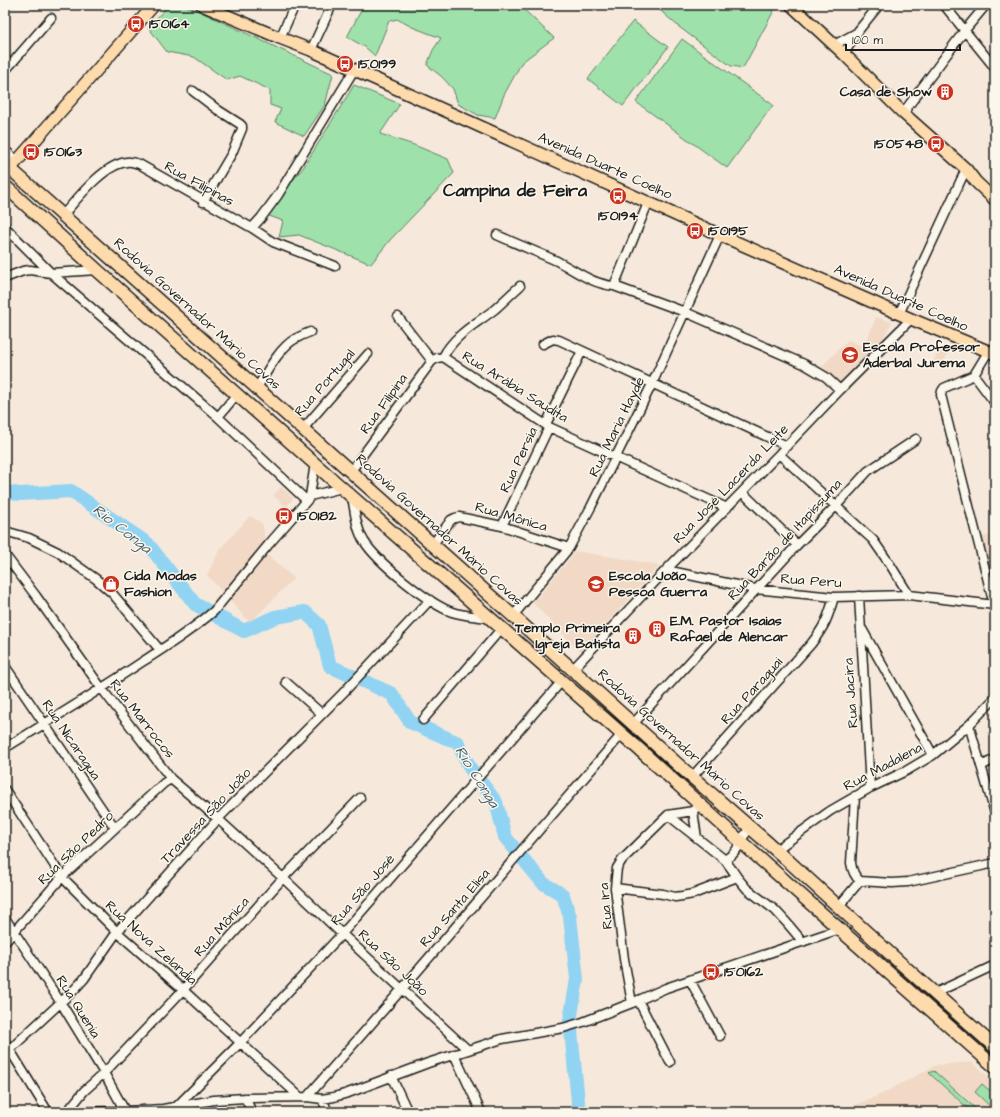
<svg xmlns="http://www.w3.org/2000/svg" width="1000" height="1117" font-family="'Architects Daughter',sans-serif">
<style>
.built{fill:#f1d9c6}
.green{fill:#9fe1ab;stroke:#5e7e64}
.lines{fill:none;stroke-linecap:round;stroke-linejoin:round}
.river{stroke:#90d3f2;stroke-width:14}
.minor-casing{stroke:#1c1c1c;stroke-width:11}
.major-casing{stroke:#1c1c1c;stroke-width:14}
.highway-casing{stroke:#1c1c1c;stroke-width:15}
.minor{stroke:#fbf7ec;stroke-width:8}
.major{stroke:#fedbac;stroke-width:11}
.highway{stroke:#fedbac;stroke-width:12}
.labels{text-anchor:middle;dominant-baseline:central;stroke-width:3;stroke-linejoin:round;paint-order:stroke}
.poi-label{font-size:14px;font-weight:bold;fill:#1c1c1c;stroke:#fbf7ec;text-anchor:start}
.street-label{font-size:14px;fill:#1c1c1c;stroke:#fbf7ec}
.water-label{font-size:15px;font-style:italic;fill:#455c67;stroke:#fbf7ec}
.district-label{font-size:18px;font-weight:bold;fill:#1c1c1c;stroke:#fbf7ec}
</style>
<rect width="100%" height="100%" fill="#f6e9db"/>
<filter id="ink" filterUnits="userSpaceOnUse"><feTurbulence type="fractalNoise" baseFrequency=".025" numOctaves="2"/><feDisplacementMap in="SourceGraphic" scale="8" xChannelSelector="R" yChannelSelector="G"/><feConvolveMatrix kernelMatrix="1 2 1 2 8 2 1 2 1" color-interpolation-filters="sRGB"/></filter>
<g filter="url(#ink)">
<!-- built -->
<path class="built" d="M876,317L892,322L881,342L839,382L822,366L848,340L860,345L869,335Z
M941,347L950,350L941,366L933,362Z
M281,487L294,498L286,507L273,495Z
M250,516L259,521L263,525L266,554L294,578L250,623L207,575L220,549Z
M995,534V591L981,537Z
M576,551L660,565L580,652L533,603Z
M972,1062L995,1082V1112H837L880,1095L936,1065Z"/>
<!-- green -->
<path class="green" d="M169,5H184L201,12L333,74L325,105L304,136L275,122L281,109L270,105V90L240,76L227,80L194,57L167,52L148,27Z
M364,5H519L554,38L522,62L504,95L495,118L478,115L458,104L453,89L442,77L427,65L433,50L441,38L412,27L397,19L389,21L375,56L365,47L347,37Z
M654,5H777L743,68L731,66L679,27Z
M633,21L668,47L623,106L588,79Z
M682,39L773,105L727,168L636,102Z
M354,85L400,104L380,134L414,145L448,159L454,173L390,240L371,264L299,235L279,237L283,221L264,214L303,168Z
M934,1071L979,1112H972L929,1073Z
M982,1084L995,1095V1111L975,1092Z"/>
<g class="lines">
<!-- river -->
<path class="river" d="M5,492L20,494L71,491L148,544L195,604L244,631L275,617L305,612L319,625L330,666L392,694L410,722L458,743L470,768L496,802L505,837L543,883L563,895L570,917L577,979L570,1021L579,1112"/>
<defs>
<path id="minor" d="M944,5L995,68
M280,38L295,5
M834,45L858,32
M311,50L332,5
M844,54L858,31L879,5
M5,71L51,18
M193,91L218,110L240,124L242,126V129L232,153L203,202
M903,113L965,30L986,5
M5,150L17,161
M63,215C77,199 104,164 127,162C130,161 135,163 139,164L252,228L273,242L335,266
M5,227L51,273L218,417L306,500
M252,228L261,218L278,195L354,70
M497,235C517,244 537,252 557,261C576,271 592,284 614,286L685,312L804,364L826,377L840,390
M5,278L23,271L30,270L51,273L97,270
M614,286L648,203
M899,314L966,169
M398,317L432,361
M543,344L553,339L559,340L787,446
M988,352L974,375L944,388L942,391L941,395L994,605
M443,357L549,427L727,508
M443,357C454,335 476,324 495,309C503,302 511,294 520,286
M974,375L995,403
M257,388C266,373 280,347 295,339C300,336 305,334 310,332
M218,417L237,394
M546,424L582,351
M303,429L368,354
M779,454L873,540L891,566L909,595
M351,471L432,361L437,358L443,357
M742,492L797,545
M310,496L315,463
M310,496L342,488
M352,497C355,511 356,529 364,541C377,562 429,604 452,612C464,616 476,616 488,618
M502,526L549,427
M5,531L29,538L58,552L96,579L112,593L160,650
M433,544L451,520L455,518L459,517L502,526L569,548
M5,555L36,596L102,689L171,779L218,819L283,878L342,934L468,1050
M666,570L755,589L834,597L909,595L995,605
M859,596L870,788
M513,616L569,548L591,507L652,384L720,235
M862,629L933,755
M5,666L115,828
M573,669L666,570L779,454L840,390L911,319
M286,682L322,714
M423,720L501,629
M633,724L797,545L835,507L868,471L916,439
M969,725L995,813
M5,748C51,720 97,692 142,662C167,646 192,630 214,611L269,544L310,497
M981,766L995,759
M692,777L811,644C825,626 828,618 834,597
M5,790L62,877L117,932L183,990L300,1097
M855,796L851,863C852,870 854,876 860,881
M693,811L697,838
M668,815L725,860
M776,850L830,811L870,788L906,771L933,755L969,725L995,698
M737,877L747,889L775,910L787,923L803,942
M615,888L663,894L675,897L682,896L693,894L737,877L733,871L725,860L733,854L737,849L740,841L750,828
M838,907L860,881L892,883L908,882L995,863
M5,918L61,1003L104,1073L125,1111
M5,942L62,877L164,783L171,779
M690,980L720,1036
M935,993L995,965
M638,1000L670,1062
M632,1003L624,959L615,888L617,868L622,860L668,815L693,811L700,803
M5,1042L48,1112
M5,1054L73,991L84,979L117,932L218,819L343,693L430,600
M454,1054L481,1112
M391,1076L408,1112
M307,1097L402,989L622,734
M245,1098L252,1112
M322,1099L328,1112
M175,1108L240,1043L342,934L562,681
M65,1112L125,1111L163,1109L214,1100L245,1098L307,1097L322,1099L334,1097L348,1093L428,1063L502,1039L563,1028L583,1022L632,1003L666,988L840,929
M67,1112L84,1091L104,1073L183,990L283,878L360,798"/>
<path id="major" d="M202,5L280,38L311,50L720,235L911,319L995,354
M791,5L844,54L903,113L966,169L976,182L995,200
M10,169L154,5"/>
<path id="highway" d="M5,164L513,616L684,770L784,857L897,960L995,1047
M5,186L97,270L342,488L640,750L740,841L995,1067"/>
</defs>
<!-- minor casing -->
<use href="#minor" class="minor-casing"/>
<!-- major casing -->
<use href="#major" class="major-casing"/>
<!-- highway casing -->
<use href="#highway" class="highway-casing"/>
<!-- minor -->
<use href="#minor" class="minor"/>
<!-- major -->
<use href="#major" class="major"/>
<!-- highway -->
<use href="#highway" class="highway"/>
</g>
</g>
<!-- icons -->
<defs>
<symbol id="bus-disc" viewBox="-11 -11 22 22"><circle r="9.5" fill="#c8321e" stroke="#fbf7ec"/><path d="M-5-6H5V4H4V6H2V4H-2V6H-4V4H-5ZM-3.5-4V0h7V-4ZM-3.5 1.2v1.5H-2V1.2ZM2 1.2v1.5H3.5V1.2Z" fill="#fff"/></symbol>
<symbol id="building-disc" viewBox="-11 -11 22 22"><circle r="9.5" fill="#c8321e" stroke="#fbf7ec"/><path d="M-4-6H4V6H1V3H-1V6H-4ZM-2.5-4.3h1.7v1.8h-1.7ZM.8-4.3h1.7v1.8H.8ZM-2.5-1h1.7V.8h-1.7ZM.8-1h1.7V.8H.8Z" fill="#fff"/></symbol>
<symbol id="school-disc" viewBox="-11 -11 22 22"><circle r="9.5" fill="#c8321e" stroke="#fbf7ec"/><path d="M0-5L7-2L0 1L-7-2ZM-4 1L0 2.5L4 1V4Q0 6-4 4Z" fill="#fff"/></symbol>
<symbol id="shop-disc" viewBox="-11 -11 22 22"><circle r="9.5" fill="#c8321e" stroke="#fbf7ec"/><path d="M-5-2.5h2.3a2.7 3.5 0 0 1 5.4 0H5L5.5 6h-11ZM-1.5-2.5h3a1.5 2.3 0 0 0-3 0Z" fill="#fff"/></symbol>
</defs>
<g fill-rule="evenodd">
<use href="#bus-disc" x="126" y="14" width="20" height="20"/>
<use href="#bus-disc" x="335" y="54" width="20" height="20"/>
<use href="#building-disc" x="935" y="82" width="20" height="20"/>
<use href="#bus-disc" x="926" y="134" width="20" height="20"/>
<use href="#bus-disc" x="21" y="142" width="20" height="20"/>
<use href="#bus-disc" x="608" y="186" width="20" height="20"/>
<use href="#bus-disc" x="685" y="221" width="20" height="20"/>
<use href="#school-disc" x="840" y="345" width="20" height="20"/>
<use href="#bus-disc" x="274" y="506" width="20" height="20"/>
<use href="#shop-disc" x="101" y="574" width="20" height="20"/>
<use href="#school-disc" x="586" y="574" width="20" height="20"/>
<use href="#building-disc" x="647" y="619" width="20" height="20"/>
<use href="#building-disc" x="623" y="626" width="20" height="20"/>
<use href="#bus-disc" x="701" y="962" width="20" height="20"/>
</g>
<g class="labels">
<!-- poi labels -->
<g class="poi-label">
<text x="149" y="24">150164</text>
<text x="358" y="64">150199</text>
<text x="932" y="92" text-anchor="end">Casa de Show</text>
<text x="923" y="144" text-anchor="end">150548</text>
<text x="44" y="152">150163</text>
<text x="618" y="216" text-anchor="middle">150194</text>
<text x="708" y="231">150195</text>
<text x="863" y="347">Escola Professor<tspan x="863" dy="16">Aderbal Jurema</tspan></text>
<text x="297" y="516">150182</text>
<text x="124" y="576">Cida Modas<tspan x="124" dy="16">Fashion</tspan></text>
<text x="609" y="576">Escola João<tspan x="609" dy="16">Pessoa Guerra</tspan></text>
<text x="670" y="621">E.M. Pastor Isaias<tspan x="670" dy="16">Rafael de Alencar</tspan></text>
<text x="620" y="628" text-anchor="end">Templo Primeira<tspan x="620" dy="16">Igreja Batista</tspan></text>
<text x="724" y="972">150162</text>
</g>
<!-- street labels -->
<g class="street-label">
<text transform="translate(605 166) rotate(24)">Avenida Duarte Coelho</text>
<text transform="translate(199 184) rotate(29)">Rua Filipinas</text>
<text transform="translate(901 298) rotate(24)">Avenida Duarte Coelho</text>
<text transform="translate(197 314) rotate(42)">Rodovia Governador Mário Covas</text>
<text transform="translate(325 383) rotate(-49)">Rua Portugal</text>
<text transform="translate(515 387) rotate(32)">Rua Arábia Saudita</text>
<text transform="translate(384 404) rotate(-54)">Rua Filipina</text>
<text transform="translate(617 427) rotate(-64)">Rua Maria Hayde</text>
<text transform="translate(519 460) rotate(-65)">Rua Persia</text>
<text transform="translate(731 484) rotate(-46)">Rua José Lacerda Leite</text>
<text transform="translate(511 517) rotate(16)">Rua Mônica</text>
<text transform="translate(439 530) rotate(42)">Rodovia Governador Mário Covas</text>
<text transform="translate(785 540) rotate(-47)">Rua Barão de Itapissuma</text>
<text transform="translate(811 581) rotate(4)">Rua Peru</text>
<text transform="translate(752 691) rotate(-48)">Rua Paraguai</text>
<text transform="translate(851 693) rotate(-94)">Rua Jacira</text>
<text transform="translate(142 719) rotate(52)">Rua Marrocos</text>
<text transform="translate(71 740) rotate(56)">Rua Nicaragua</text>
<text transform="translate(681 745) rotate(42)">Rodovia Governador Mário Covas</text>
<text transform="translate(883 767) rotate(-28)">Rua Madalena</text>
<text transform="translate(206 816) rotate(-47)">Travessa São João</text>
<text transform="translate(76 848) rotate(-44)">Rua São Pedro</text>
<text transform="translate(363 890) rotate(-49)">Rua São José</text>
<text transform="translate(606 906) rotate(-95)">Rua Ira</text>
<text transform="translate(455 908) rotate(-49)">Rua Santa Elisa</text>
<text transform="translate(222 927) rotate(-48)">Rua Mônica</text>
<text transform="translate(151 943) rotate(42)">Rua Nova Zelandia</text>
<text transform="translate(393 963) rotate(43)">Rua São João</text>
<text transform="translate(78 1007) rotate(58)">Rua Quenia</text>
</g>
<!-- water labels -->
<g class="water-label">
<text transform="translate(122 529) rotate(38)">Rio Conga</text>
<text transform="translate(477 777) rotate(58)">Rio Conga</text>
</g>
<!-- district labels -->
<g class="district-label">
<text x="515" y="190">Campina de Feira</text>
</g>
</g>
<!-- margin -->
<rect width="1000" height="1117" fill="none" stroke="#fbf7ec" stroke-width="20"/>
<rect x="10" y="10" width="980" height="1097" fill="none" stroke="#1c1c1c" stroke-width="1.5" filter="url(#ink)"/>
<!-- scale -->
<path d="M846 44v6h114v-6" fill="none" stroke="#1c1c1c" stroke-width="2"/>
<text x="852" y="44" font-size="12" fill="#1c1c1c" stroke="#fbf7ec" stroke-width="3" paint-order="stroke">100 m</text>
</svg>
